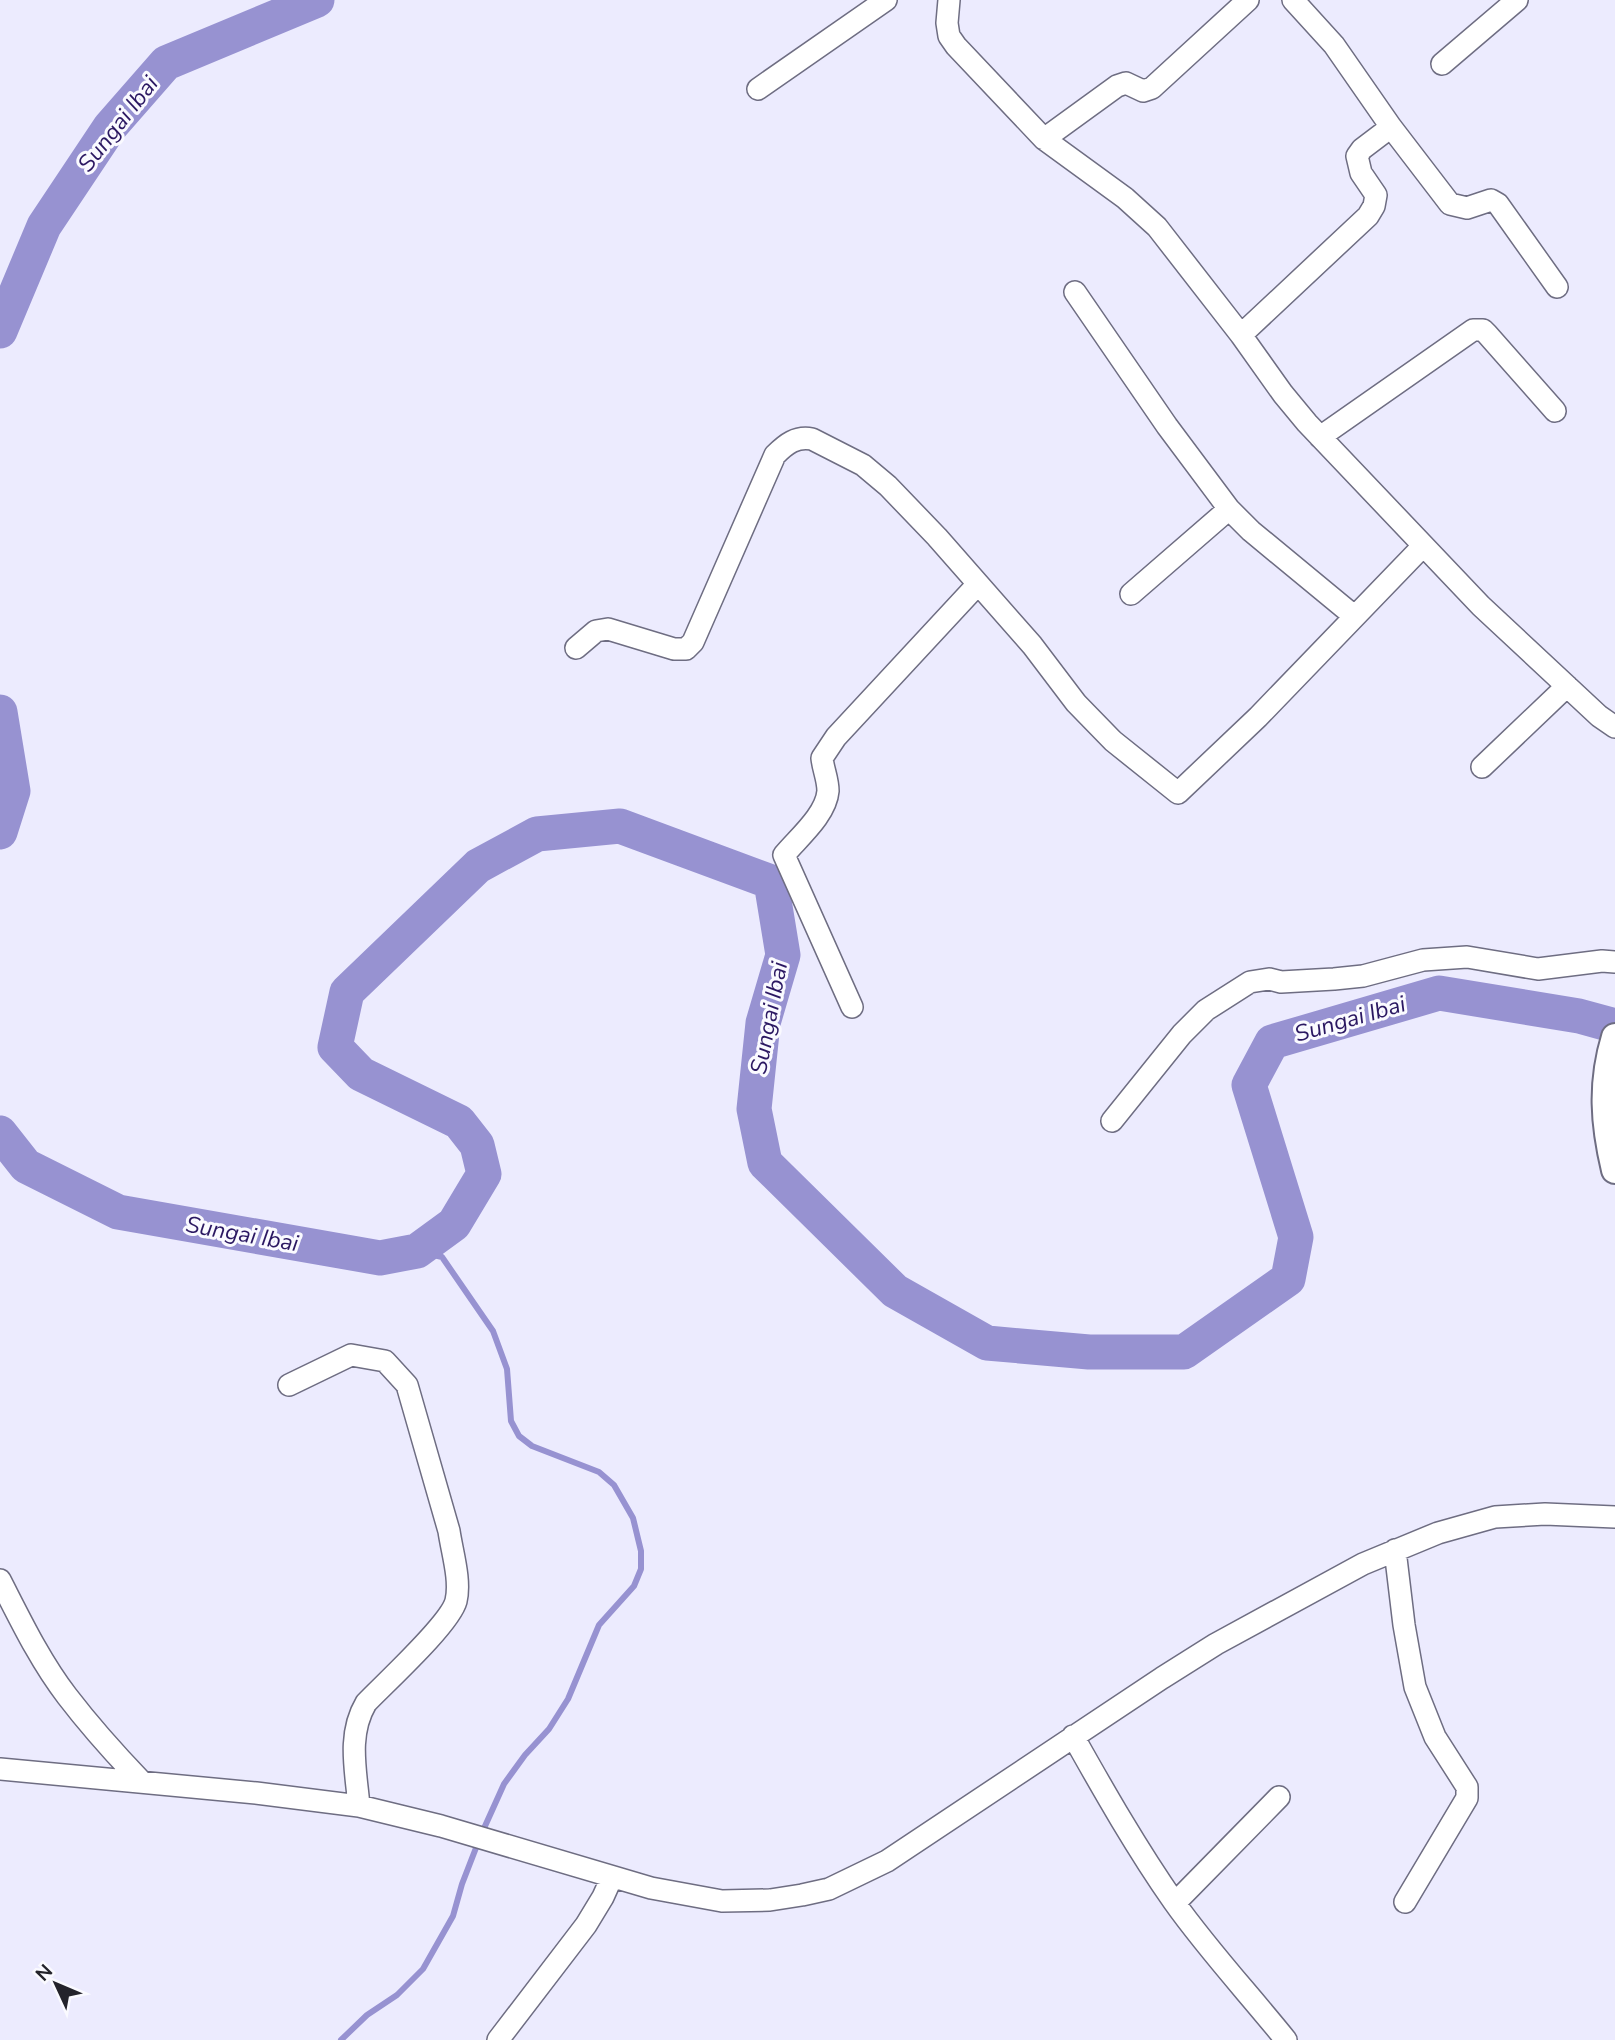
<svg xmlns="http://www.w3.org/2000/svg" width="1615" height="2040" font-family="'Nunito Sans',sans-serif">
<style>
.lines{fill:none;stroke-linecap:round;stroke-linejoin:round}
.stream{stroke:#9792d1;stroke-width:6}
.river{stroke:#9792d1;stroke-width:35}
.minor-casing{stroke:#6e6d82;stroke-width:24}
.major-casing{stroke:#6e6d82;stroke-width:30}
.minor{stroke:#fff;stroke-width:21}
.major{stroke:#fff;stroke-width:26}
.labels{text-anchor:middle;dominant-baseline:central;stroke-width:6;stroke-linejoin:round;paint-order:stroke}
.water-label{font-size:23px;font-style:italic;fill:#2b1862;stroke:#fafaff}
</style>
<rect width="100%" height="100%" fill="#ecebfe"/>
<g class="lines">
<!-- stream -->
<path class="stream" d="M341,2040L367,2015L397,1995L423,1969L453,1916L462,1884L481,1835L504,1784L525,1755L549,1729L568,1699L599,1625L634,1586L641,1569V1551L633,1518L614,1485L599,1472L532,1446L519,1436L511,1421L507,1369L493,1331L442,1257L417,1251"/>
<!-- river -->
<path class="river" d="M0,331L44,226L110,127L166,63L317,0
M0,712L13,791L0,832
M0,1133L26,1166L118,1212L380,1258L417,1251L454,1224L484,1174L477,1145L459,1122L361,1074L335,1047L347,992L478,866L537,834L620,826L771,882L783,955L763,1023L754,1109L765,1163L895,1291L987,1343L1089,1352H1184L1288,1279L1296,1237L1249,1085L1272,1042L1439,993L1579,1016L1615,1026"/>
<defs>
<path id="minor" d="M949,0L947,23L949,36L956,46L1044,139L1125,198L1157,227L1241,335L1283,394L1307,423L1481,606L1599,716L1615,727
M1293,0L1334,45L1391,127L1450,204L1467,208L1491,200L1498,204L1557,287
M1442,64L1517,0
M758,89L886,0
M1044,139L1117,86L1126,83L1143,91L1152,88L1248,0
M1075,292L1167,426L1229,509L1251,531L1354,616
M1241,335L1368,216L1374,206L1376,195L1361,173L1357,156L1362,149L1391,127
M1320,437L1473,330H1483L1487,334L1555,411
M1131,594L1229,509
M576,648L596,631L608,629L674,649H686L693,642L775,455C786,444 796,436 812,439L863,465L888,486L937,537L1032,645L1076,703L1113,741L1178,793L1258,717L1423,546
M1482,767L1567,686
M852,1007L784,855C798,838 826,815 828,791C828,779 823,769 822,758L836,737L978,584
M1112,1121L1182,1034L1206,1010L1250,982L1269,979L1281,982L1334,979L1363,976L1423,960L1467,957L1538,969L1602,961L1615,962
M289,1385L351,1355L385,1361L407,1385L449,1531C452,1552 461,1580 456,1601C450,1624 385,1683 366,1703C347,1735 356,1771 359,1806
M1395,1550L1404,1625L1415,1687L1435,1737L1467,1787V1798L1405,1902
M0,1580C20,1619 40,1661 67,1696C90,1726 115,1754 141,1781
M1073,1736C1105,1793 1137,1849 1174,1902C1208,1950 1249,1994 1286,2040
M0,1769L256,1793L359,1806L441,1826L651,1888L722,1901L770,1900L802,1895L829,1889L887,1861L1162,1678L1216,1644L1363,1564L1438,1533L1495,1517L1545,1514L1615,1517
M1175,1903L1279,1797
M498,2040L586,1925L603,1897L612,1877"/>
<path id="major" d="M1615,1037C1601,1083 1604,1124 1615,1170"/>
</defs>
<!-- minor casing -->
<use href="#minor" class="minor-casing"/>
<!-- major casing -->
<use href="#major" class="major-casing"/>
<!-- minor -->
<use href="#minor" class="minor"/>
<!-- major -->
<use href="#major" class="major"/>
</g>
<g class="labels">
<!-- water labels -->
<g class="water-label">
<text transform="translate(118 124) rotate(-52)">Sungai Ibai</text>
<text transform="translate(769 1018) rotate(-79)">Sungai Ibai</text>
<text transform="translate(1350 1019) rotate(-16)">Sungai Ibai</text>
<text transform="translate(242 1234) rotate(10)">Sungai Ibai</text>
</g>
</g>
<!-- north arrow -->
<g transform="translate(56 1984) rotate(314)" stroke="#fafaff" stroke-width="5" paint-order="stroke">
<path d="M0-5L12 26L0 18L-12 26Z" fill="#23232b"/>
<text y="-10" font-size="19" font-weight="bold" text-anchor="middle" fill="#23232b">N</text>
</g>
</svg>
